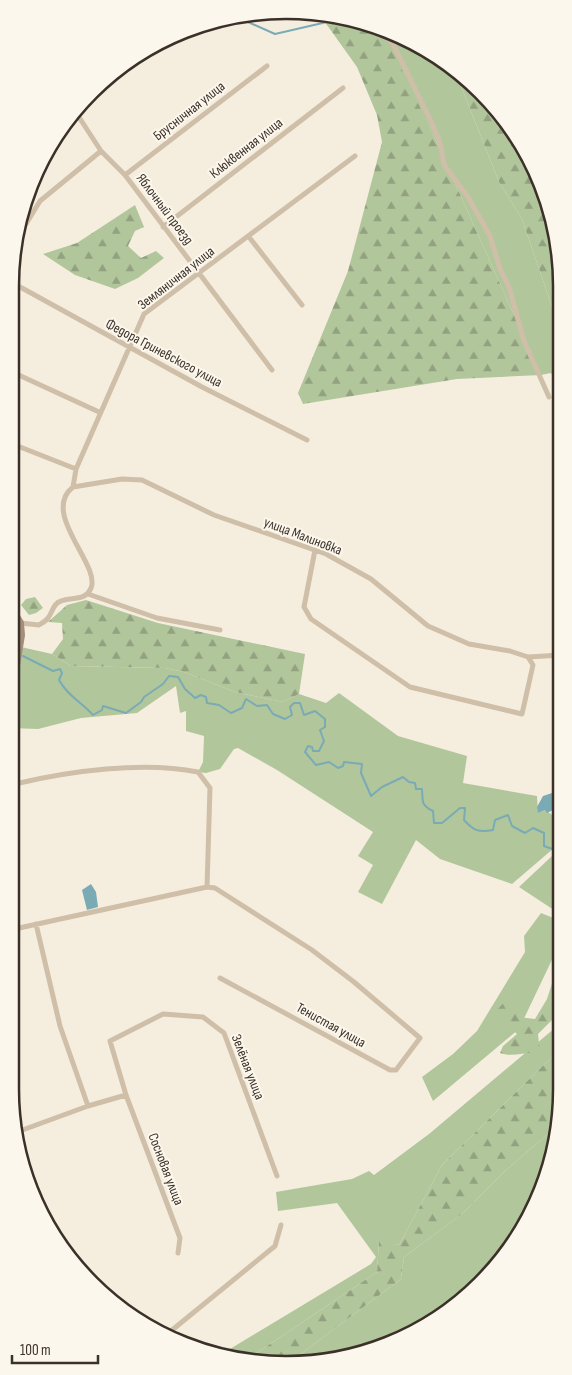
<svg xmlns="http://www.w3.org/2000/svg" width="572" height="1375" font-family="'Sofia Sans Condensed',sans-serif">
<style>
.green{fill:#b2c69c}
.forest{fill:url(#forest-firs)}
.water{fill:#7aabb5}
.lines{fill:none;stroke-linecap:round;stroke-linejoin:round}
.stream{stroke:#7aabb5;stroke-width:2}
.street{stroke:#cfbfa8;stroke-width:5}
.secondary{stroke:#a38e79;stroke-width:8}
.labels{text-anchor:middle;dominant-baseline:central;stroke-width:4;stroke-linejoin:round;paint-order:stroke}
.street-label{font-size:14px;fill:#3b3129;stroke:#fcf7ec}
.rim{fill:none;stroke:#3b3129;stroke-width:2.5}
</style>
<defs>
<pattern id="forest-firs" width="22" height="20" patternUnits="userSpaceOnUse" patternTransform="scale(1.25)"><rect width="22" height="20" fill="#b2c69c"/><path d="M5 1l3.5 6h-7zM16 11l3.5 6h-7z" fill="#92a17f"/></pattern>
</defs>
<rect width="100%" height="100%" fill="#f5eede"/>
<!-- green -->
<path class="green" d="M380,27L440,57L455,71L499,182L522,219L560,330V391L551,373L541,375L437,143Z
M21,647L52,654L71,666L165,668L184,672L235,692L283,702L299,694L326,703L339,693L398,736L467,756L463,783L537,796L538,813L545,810L561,821V842L512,884L440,859L416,840L382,904L358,892L373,865L358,856L373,832L277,770L238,748L234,749L220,769L206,773L198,772L203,762L204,736L186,731V711L180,713L176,686L137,713L81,718L38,729L10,728Z
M552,856L561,865L562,946L559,945L519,1029L433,1101L422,1077L453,1054L477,1031L525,952L524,936L541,913L556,919L560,914L519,887Z
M562,1022V1047L442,1165L399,1245L379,1242L377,1272L246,1360H232L220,1355L371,1264L376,1257L337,1203L278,1211L276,1192L352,1179L369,1171L374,1175L429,1134Z
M556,1127L547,1178L494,1271L424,1328L322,1363L290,1362L401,1279L404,1257L462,1214L505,1171Z"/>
<!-- forest -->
<path class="forest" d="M322,18L375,25L383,30L437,143L541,375L457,379L303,404L298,393L348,271L382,142L377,115L357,67Z
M455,71L505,118L541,180L560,250V330L522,219L499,182Z
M135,205L144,227L135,231L128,246L141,258L156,251L164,258L138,278L115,289L75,275L43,254L77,243Z
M35,597L43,608L36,613L29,615L21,605L26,599Z
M86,600L158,623L305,654L299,694L283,702L235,692L184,672L165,668L71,666L52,654L63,639L62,623L48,622L67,605Z
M562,965V984L556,997L560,1012L538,1034L540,1053C525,1051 514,1058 500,1053L503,1046L517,1034L508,1025L495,1020L494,1014L504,1002L517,1006L518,1017L535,1019L547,999L555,974Z
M562,1047V1089L556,1127L505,1171L462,1214L404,1257L401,1279L290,1362L246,1360L377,1272L379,1241L399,1245L442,1165Z"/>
<!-- water -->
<path class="water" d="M561,790V810L555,809L547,813L545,810L538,813L537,807L543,796Z
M91,884L96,892L98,907L87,910L82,890Z"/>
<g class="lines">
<!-- stream -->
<path class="stream" d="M239,18L275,34L327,22L346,21
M23,656L53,671L60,669L62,673L59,680C67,695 81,702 93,715L102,710L103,706L126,713L141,702L144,697L163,684L169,676L178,677L185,689L195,698L201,695L206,697L207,703L219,705L231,713L242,708L246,699L257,706L267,705L273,714L285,719L292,715L290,707L294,703H300L304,715L315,711L325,719V727L320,730L324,741L319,751H313L312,747L308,746L305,752L316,765L329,762L338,768L343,766L344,762L362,764L361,773L371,796L382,787L403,777L409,782L415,783L416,789H422C423,800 420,805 433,811L434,823H442L460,808H465L464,820C473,830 478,833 493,830L495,820L508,815L512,826L525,833L533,828L544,833V846L561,852"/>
<!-- street -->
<path class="street" d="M375,25L393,44L429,117L440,142L444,165L468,197L490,236L500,269L509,287L524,341L549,397
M75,111L101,151L125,175L272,370
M125,175L267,66
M163,227L343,88
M18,237L40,201L101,151
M249,237L302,305
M11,282L202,387L307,440
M10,371L99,412
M10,443L76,469L73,487
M76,469L144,314L355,156
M315,550L304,607L311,619L410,687L522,714L533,665L528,657
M88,594L157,618L220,630
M20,623L39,625C42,623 46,621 48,618C53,612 53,603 61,601C72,597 86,601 91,588C101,565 40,513 73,487L122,479L142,480L214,515L326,554L371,579L428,626L469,644L510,651L528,657L561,655
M15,784C69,771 143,761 198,772L210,788L207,887L215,888L312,950L354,982L420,1038L396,1070H390L220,978
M10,930L207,887
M126,1095L180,1238L178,1253
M88,1106L126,1095L110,1041L163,1014L203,1017L224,1033L277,1176
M17,1132L88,1106L60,1026L36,924
M166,1335L275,1246L281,1225"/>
<!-- secondary -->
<path class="secondary" d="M10,702L21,635L20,623L10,606
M10,786L15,784L10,770"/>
</g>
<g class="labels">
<!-- street labels -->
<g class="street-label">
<text transform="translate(189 111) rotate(-38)">Брусничная улица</text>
<text transform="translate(246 148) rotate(-38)">Клюквенная улица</text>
<text transform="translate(165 209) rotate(53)">Яблочный проезд</text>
<text transform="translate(176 278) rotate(-38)">Земляничная улица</text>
<text transform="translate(164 353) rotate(28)">Федора Гриневского улица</text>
<text transform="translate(303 536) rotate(21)">улица Малиновка</text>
<text transform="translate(331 1025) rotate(29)">Тенистая улица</text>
<text transform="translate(248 1067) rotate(69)">Зелёная улица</text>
<text transform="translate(166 1169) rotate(69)">Сосновая улица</text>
</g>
</g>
<!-- crop -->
<path d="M0 0H572V1375H0ZM286 19H286A267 267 0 0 1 553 286V1089A267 267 0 0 1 286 1356H286A267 267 0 0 1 19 1089V286A267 267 0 0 1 286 19Z" fill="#fcf7ec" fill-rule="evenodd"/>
<path class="rim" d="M286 19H286A267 267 0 0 1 553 286V1089A267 267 0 0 1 286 1356H286A267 267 0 0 1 19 1089V286A267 267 0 0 1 286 19Z"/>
<!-- scale -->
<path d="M12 1355v8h86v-8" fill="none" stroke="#3b3129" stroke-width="2.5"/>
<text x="20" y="1355" font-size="15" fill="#3b3129" stroke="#fcf7ec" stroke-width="4" paint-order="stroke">100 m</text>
</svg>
